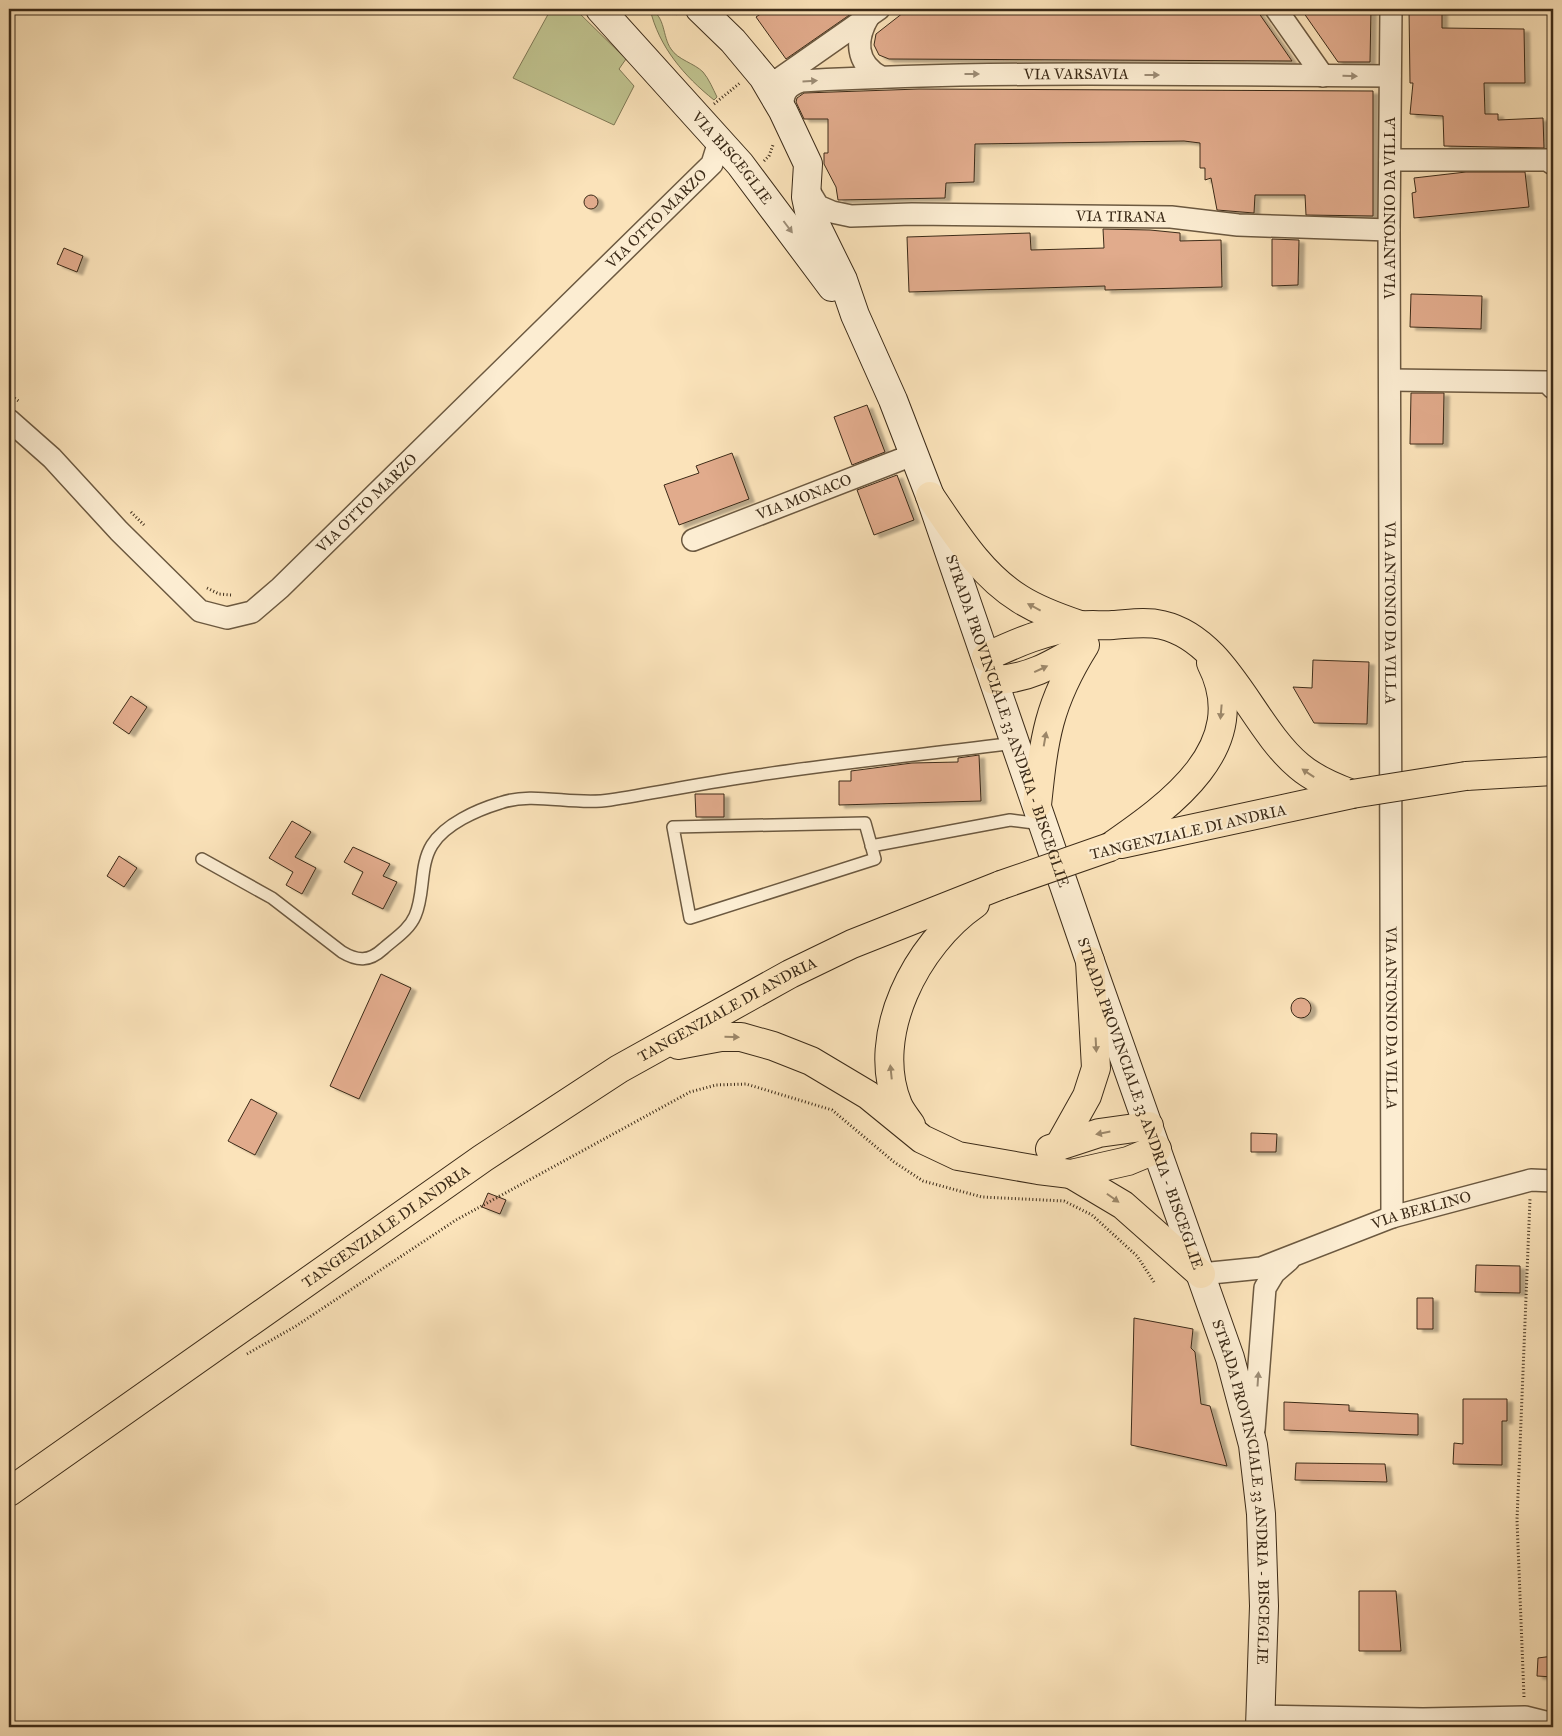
<svg xmlns="http://www.w3.org/2000/svg" width="1562" height="1736" font-family="'IM FELL Great Primer',serif">
<style>
.green{fill:#c0c38f;stroke:#7e7754}
.building{fill:#e1ab8c;stroke:#3c2b18;filter:url(#shadow)}
.lines{fill:none;stroke-linecap:round;stroke-linejoin:round}
.lane-casing{stroke:#6c5940;stroke-width:14}
.street-casing{stroke:#6c5940;stroke-width:24}
.secondary-casing{stroke:#3c2b18;stroke-width:30}
.primary-casing{stroke:#3c2b18;stroke-width:30}
.path{stroke:#3c2b18;stroke-width:3;stroke-dasharray:1 2.5;stroke-linecap:butt}
.lane{stroke:#fcedd2;stroke-width:11}
.street{stroke:#fcedd2;stroke-width:21}
.secondary{stroke:#fcedd2;stroke-width:28}
.primary{stroke:#fbe3ba;stroke-width:28}
.primary-bridge-casing{stroke:#3c2b18;stroke-width:30;stroke-linecap:butt}
.primary-bridge{stroke:#fbe3ba;stroke-width:28}
.oneway{fill:#9c8c75}
.oneway2{fill:#9c8769}
.labels{text-anchor:middle;dominant-baseline:central;stroke-width:4.5;stroke-linejoin:round;paint-order:stroke}
.street-label{font-size:15px;fill:#3c2b18;stroke:#fcedd2}
</style>
<defs>
<filter id="shadow"><feDropShadow dx="5.5" dy="3" stdDeviation="1" flood-color="#0004"/></filter>
</defs>
<rect width="100%" height="100%" fill="#fbe3ba"/>
<filter id="stains"><feTurbulence type="fractalNoise" baseFrequency=".004" numOctaves="4"/><feColorMatrix values="0 0 0 0 .2 0 0 0 0 .09 0 0 0 0 .02 0 0 0 .5 -.17"/></filter>
<radialGradient id="worn" r=".72"><stop offset=".6" stop-color="#630" stop-opacity="0"/><stop offset="1" stop-color="#630" stop-opacity=".3"/></radialGradient>
<!-- green -->
<path class="green" d="M551,9H575L626,59L619,69L634,86L614,125L513,78Z
M650,9C666,17 662,36 671,49C678,60 694,63 703,72C709,79 713,89 717,97L714,100C684,76 659,47 650,9Z"/>
<!-- building -->
<path class="building" d="M768,9H858L786,59L756,17Z
M908,9H1012L1013,11L1028,9H1256L1292,61L889,59L879,55L874,45L876,34Z
M1301,9H1371L1370,62H1338Z
M1409,9H1442V28L1524,29L1525,83H1484L1485,114H1498V120L1543,118L1544,148L1444,146L1443,116L1410,114L1413,83H1410Z
M919,89L1373,91V216L1306,215L1305,195H1255L1254,213L1217,210L1211,178L1205,180V168H1200V143L1184,141L975,144L974,182L946,183L945,198L838,200L836,187L824,164V153H828V119H804L796,102L797,98L804,93Z
M1466,172H1525L1529,207L1414,218L1412,193L1416,192L1414,178Z
M584 202a7 7 0 1 1 14 0a7 7 0 1 1-14 0Z
M1103,229L1150,230L1180,233V241L1221,240L1222,287L1105,290V286L909,292L907,237L1030,233L1031,250L1104,248Z
M1272,239L1299,240L1298,285L1272,286Z
M64,248L83,256L77,272L57,264Z
M1411,294L1482,296L1481,329L1410,327Z
M1411,393H1444L1443,444H1410Z
M867,405L885,452L852,465L834,417Z
M732,453L749,499L679,525L664,485L699,473L696,466Z
M897,475L914,520L874,535L857,490Z
M1313,660L1369,662L1367,724L1314,723L1293,687L1312,688Z
M131,696L147,707L129,734L113,723Z
M979,755L981,801L839,805V781H851V771L912,763L958,762V758Z
M695,794H724V817H696Z
M292,821L311,832L295,857L316,868L302,894L286,885L293,872L269,858Z
M353,847L390,864L383,876L397,882L383,909L352,894L363,872L344,862Z
M119,856L137,868L124,887L107,876Z
M381,974L411,988L359,1099L330,1086Z
M1291 1008a10 10 0 1 1 20 0a10 10 0 1 1-20 0Z
M251,1099L277,1113L255,1155L228,1141Z
M1251,1133L1277,1134L1276,1152H1251Z
M488,1193L506,1200L500,1214L482,1207Z
M1476,1265L1520,1266V1293L1475,1292Z
M1417,1298H1433V1329H1417Z
M1134,1318L1193,1329L1191,1348L1195,1352L1201,1404L1210,1406L1227,1466L1131,1445Z
M1463,1399H1507V1421H1502V1465L1453,1464L1454,1443L1463,1444Z
M1284,1402L1349,1405V1411L1418,1414V1435L1284,1430Z
M1296,1463L1385,1464L1387,1482L1295,1480Z
M1359,1591H1396L1401,1651H1359Z
M1553,1656V1677L1537,1676L1538,1658Z"/>
<g class="lines">
<defs>
<path id="lane" d="M865,823L875,859L690,918L673,827Z
M871,846L1010,820L1042,824
M202,859L272,898L342,952C357,961 369,962 383,949C394,939 409,930 415,916C425,894 419,866 432,845C445,824 477,810 500,803C534,791 573,806 610,800C660,792 709,782 759,775C844,762 930,754 1015,743"/>
<g id="street">
<path d="M1276,9L1323,76"/>
<path id="s1" d="M1391,9L1389,230L1392,1217"/>
<path d="M869,16C855,39 855,63 881,77"/>
<path d="M772,80L779,79L879,9"/>
<path id="s2" d="M783,111C782,95 785,86 802,81C998,70 1194,75 1390,76"/>
<path d="M1390,160H1547L1553,164"/>
<path id="s3" d="M806,186L818,206L832,212L851,216L912,214L1171,217L1238,225L1389,230"/>
<path d="M1390,380L1547,382L1553,388"/>
<path id="s4" d="M9,420L52,458L119,531L200,611L227,618L252,612L280,588L712,164L717,148L716,136"/>
<path id="s5" d="M693,540L915,454"/>
<path id="s6" d="M1201,1274L1261,1268L1392,1217L1531,1180L1553,1181"/>
<path d="M1254,1430L1265,1288L1274,1273L1289,1260"/>
<path d="M1260,1716L1423,1719L1525,1717L1553,1724"/>
</g>
<g id="secondary">
<path id="s7" d="M600,9L740,164L832,287"/>
<path id="s8" d="M700,9L733,41L763,77L783,111L808,164L806,197L809,211L843,280L855,315L893,400L930,496L1090,961L1230,1358L1253,1445L1261,1514L1264,1606L1260,1727"/>
</g>
<g id="primary">
<path d="M930,496C956,534 981,575 1020,599C1039,611 1059,618 1080,625"/>
<path d="M986,657C1016,643 1046,630 1079,626C1090,624 1102,626 1113,625C1129,624 1146,621 1162,625C1227,640 1251,726 1299,766C1314,779 1333,787 1352,794"/>
<path d="M994,680C1029,679 1053,664 1082,647"/>
<path d="M1466,776L1553,771"/>
<path d="M1037,805C1044,738 1048,704 1085,645"/>
<path d="M1121,844L1352,794"/>
<path d="M1110,847C1169,806 1254,747 1211,663"/>
<path d="M678,1045L721,1037H741L773,1046L811,1061L868,1095L922,1139L958,1156L1038,1170L1071,1174L1128,1161L1157,1149"/>
<path d="M911,1125C907,1119 901,1112 898,1105C869,1035 917,944 975,904"/>
<path d="M1059,1146L1087,1096L1096,1068L1090,961"/>
<path d="M1050,1149L1099,1133L1149,1126"/>
<path d="M1071,1174L1123,1205L1201,1274"/>
<path id="s9" d="M9,1492L483,1158L619,1069L790,974L852,944L1001,885"/>
</g>
</defs>
<!-- lane casing -->
<use href="#lane" class="lane-casing"/>
<!-- street casing -->
<use href="#street" class="street-casing"/>
<!-- secondary casing -->
<use href="#secondary" class="secondary-casing"/>
<!-- primary casing -->
<use href="#primary" class="primary-casing"/>
<!-- path -->
<path class="path" d="M671,9L678,15
M714,104L740,83
M764,161L769,156L773,145
M9,394L20,402
M131,512L144,525
M207,588L219,594L231,595
M247,1354L296,1326L456,1220L690,1092L716,1085L746,1084L832,1110L894,1162L923,1181L982,1197L1064,1201L1092,1215L1137,1256L1154,1282
M1524,1697L1517,1520L1530,1199"/>
<!-- lane -->
<use href="#lane" class="lane"/>
<!-- street -->
<use href="#street" class="street"/>
<!-- secondary -->
<use href="#secondary" class="secondary"/>
<!-- primary -->
<use href="#primary" class="primary"/>
<defs>
<path id="primary-bridge" d="M1352,794L1466,776
M1001,885L1110,847"/>
</defs>
<!-- primary-bridge casing -->
<use href="#primary-bridge" class="primary-bridge-casing"/>
<!-- primary-bridge -->
<use href="#primary-bridge" class="primary-bridge"/>
</g>
<!-- one-way arrows -->
<defs><path id="oneway-solid" d="M-6-.8H1V-3.2L6.5 0L1 3.2V.8H-6Z" transform="scale(1.25)"/></defs>
<g class="oneway">
<use href="#oneway-solid" transform="translate(972 74)"/>
<use href="#oneway-solid" transform="translate(1152 75)"/>
<use href="#oneway-solid" transform="translate(1350 76) rotate(1)"/>
<use href="#oneway-solid" transform="translate(810 81) rotate(-3)"/>
<use href="#oneway-solid" transform="translate(788 227) rotate(53)"/>
<use href="#oneway-solid" transform="translate(1258 1379) rotate(-86)"/>
</g>
<g class="oneway2">
<use href="#oneway-solid" transform="translate(1034 607) rotate(-152)"/>
<use href="#oneway-solid" transform="translate(1041 669) rotate(-25)"/>
<use href="#oneway-solid" transform="translate(1221 712) rotate(95)"/>
<use href="#oneway-solid" transform="translate(1045 739) rotate(-80)"/>
<use href="#oneway-solid" transform="translate(1308 773) rotate(-146)"/>
<use href="#oneway-solid" transform="translate(732 1037) rotate(1)"/>
<use href="#oneway-solid" transform="translate(1096 1045) rotate(87)"/>
<use href="#oneway-solid" transform="translate(891 1072) rotate(-96)"/>
<use href="#oneway-solid" transform="translate(1103 1133) rotate(169)"/>
<use href="#oneway-solid" transform="translate(1113 1198) rotate(35)"/>
</g>
<g class="labels">
<!-- street labels -->
<g class="street-label">
<text stroke="none"><textPath href="#s2" startOffset="314">VIA VARSAVIA</textPath></text>
<text stroke="none"><textPath href="#s7" startOffset="199">VIA BISCEGLIE</textPath></text>
<text transform="translate(1390 208) rotate(-90)">VIA ANTONIO DA VILLA</text>
<text stroke="none"><textPath href="#s3" startOffset="328">VIA TIRANA</textPath></text>
<text stroke="none"><textPath href="#s4" startOffset="888">VIA OTTO MARZO</textPath></text>
<text stroke="none"><textPath href="#s5" startOffset="119">VIA MONACO</textPath></text>
<text stroke="none"><textPath href="#s4" startOffset="482">VIA OTTO MARZO</textPath></text>
<text stroke="none"><textPath href="#s1" startOffset="604">VIA ANTONIO DA VILLA</textPath></text>
<text stroke="none"><textPath href="#s8" startOffset="786">STRADA PROVINCIALE 33 ANDRIA - BISCEGLIE</textPath></text>
<text transform="translate(1188 832) rotate(-13)">TANGENZIALE DI ANDRIA</text>
<text stroke="none"><textPath href="#s9" startOffset="866">TANGENZIALE DI ANDRIA</textPath></text>
<text stroke="none"><textPath href="#s1" startOffset="1009">VIA ANTONIO DA VILLA</textPath></text>
<text stroke="none"><textPath href="#s8" startOffset="1191">STRADA PROVINCIALE 33 ANDRIA - BISCEGLIE</textPath></text>
<text stroke="none"><textPath href="#s6" startOffset="231">VIA BERLINO</textPath></text>
<text stroke="none"><textPath href="#s9" startOffset="461">TANGENZIALE DI ANDRIA</textPath></text>
<text stroke="none"><textPath href="#s8" startOffset="1596">STRADA PROVINCIALE 33 ANDRIA - BISCEGLIE</textPath></text>
</g>
</g>
<!-- margin -->
<rect width="1562" height="1736" fill="none" stroke="#fbe3ba" stroke-width="30"/>
<rect x="10" y="10" width="1542" height="1716" fill="none" stroke="#3c2b18" stroke-width="2.5"/>
<rect x="15" y="15" width="1532" height="1706" fill="none" stroke="#3c2b18"/>
<rect width="100%" height="100%" filter="url(#stains)"/>
<rect width="100%" height="100%" fill="url(#worn)"/>
</svg>
